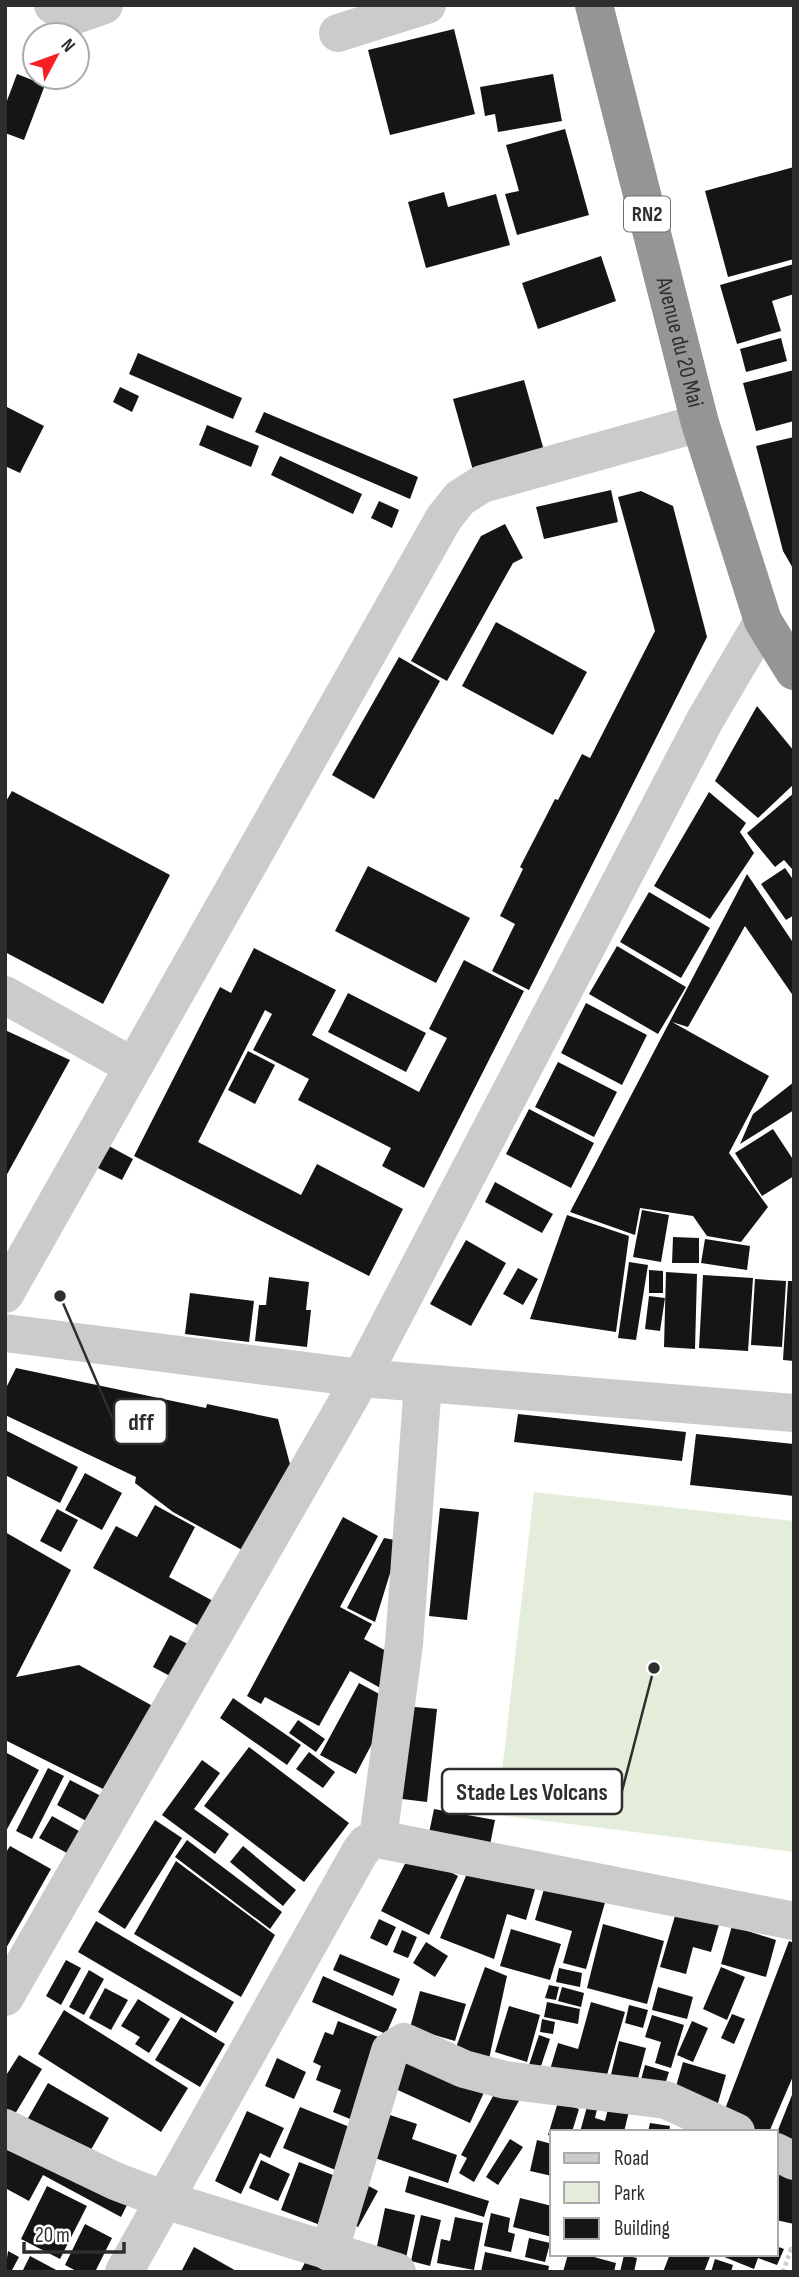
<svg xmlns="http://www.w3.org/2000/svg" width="799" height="2277" font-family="'Sofia Sans Condensed',sans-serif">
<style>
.green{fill:#e3edda}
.building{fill:#151515}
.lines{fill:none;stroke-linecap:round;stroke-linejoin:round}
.path{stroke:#cbcbcb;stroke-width:4.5;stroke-dasharray:3.5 3.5;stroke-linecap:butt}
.minor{stroke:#cbcbcb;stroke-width:38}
.highway{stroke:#959595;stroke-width:38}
.labels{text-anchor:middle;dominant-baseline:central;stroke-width:7;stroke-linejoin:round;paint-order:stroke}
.shield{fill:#fff;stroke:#6d6d6d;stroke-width:2}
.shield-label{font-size:21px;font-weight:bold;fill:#2e2e2e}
.street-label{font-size:23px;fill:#2e2e2e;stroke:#fff}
.leader{fill:none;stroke:#2e2e2e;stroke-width:2.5}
.callout-dot{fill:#2e2e2e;stroke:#fff;stroke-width:2.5}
.callout{fill:#fff;stroke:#2e2e2e;stroke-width:2.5}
.callout-label{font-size:24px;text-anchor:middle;font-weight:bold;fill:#2e2e2e}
</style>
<rect width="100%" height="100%" fill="#fff"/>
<!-- green -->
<path class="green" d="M534,1492L794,1521V1852L497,1815Z"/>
<!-- building -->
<path class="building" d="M454,29L475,114L390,135L368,50Z
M17,74L45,85L24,140L5,133V106Z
M553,74L562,121L498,132L495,114L485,116L480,87Z
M565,129L589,215L517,235L505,194L519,191L506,145Z
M794,167V259L728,277L705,191Z
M444,192L448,207L496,194L510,245L426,268L408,202Z
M601,256L616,301L538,329L522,283Z
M794,264V294L772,301L781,331L737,344L720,285Z
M781,338L787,361L746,372L740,349Z
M138,353L242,398L233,419L129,374Z
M794,370V421L756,431L743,383Z
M524,380L545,454L474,474L453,399Z
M120,387L139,396L132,412L113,402Z
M5,406L44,426L20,473L5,466Z
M264,412L418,477L410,499L255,432Z
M207,425L259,446L251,467L199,445Z
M794,437V570L783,551L756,446Z
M280,456L362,494L353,514L271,475Z
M611,490L618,522L544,539L536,507Z
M641,491L673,506L707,637L529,990L492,971L515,924L500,916L523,869L520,867L555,799L558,800L582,754L590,758L655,631L618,497Z
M379,501L399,510L392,528L371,518Z
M505,524L523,558L513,563L447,681L411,661L481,536Z
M496,622L587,672L553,735L462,686Z
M399,657L440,681L374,799L332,775Z
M757,706L794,751V784L758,818L715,781Z
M12,791L170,875L103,1004L5,952V803Z
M709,792L746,823L740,832L754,853L710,919L654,886Z
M794,793V868L792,869L784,860L775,867L747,833Z
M368,866L470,918L436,983L335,931Z
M785,868L794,881V915L786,920L761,884Z
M747,874L794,944V997L745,926L688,1027L672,1022L769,1076L729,1153L768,1207L741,1242L707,1236L693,1216L640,1208L635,1235L570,1212Z
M649,892L710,928L681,978L620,942Z
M617,946L686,987L658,1034L589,994Z
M254,948L336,990L312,1035L419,1092L447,1038L429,1029L464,960L524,991L424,1188L382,1166L391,1148L298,1100L309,1079L253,1050L272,1014L265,1010L198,1142L301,1195L317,1164L403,1209L369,1276L134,1156L220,987L231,993Z
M348,993L426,1033L406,1072L328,1032Z
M586,1003L647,1035L622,1085L561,1053Z
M5,1030L70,1060L5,1178Z
M248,1051L275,1065L255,1104L228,1090Z
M558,1062L617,1092L594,1137L535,1107Z
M794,1082V1110L740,1144L753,1114Z
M529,1109L594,1143L571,1188L506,1154Z
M773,1129L794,1161V1176L762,1196L735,1153Z
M109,1146L133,1159L122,1180L98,1168Z
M495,1182L553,1214L542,1233L485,1202Z
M642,1210L669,1215L661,1262L633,1257Z
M567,1215L629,1236L616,1332L530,1319Z
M673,1237L699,1238V1263H672Z
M705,1239L750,1246L747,1270L701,1263Z
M466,1240L506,1263L471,1326L430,1304Z
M629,1262L648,1265L636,1340L618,1338Z
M518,1268L538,1279L523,1305L503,1294Z
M649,1270L663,1271V1293H649Z
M666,1272L697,1274L695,1349L664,1347Z
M703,1275L753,1278L748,1351L699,1348Z
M269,1277L309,1282L306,1310H311L307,1347L255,1341L259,1305H266Z
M755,1279L786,1281L782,1347L751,1345Z
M788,1281H794V1361L783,1360Z
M190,1293L254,1301L249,1342L185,1334Z
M649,1296L665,1298L660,1331L645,1329Z
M16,1368L206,1408L207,1404L278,1419L291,1468L244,1551L173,1512L135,1483L136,1477L5,1415V1390Z
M518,1414L686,1432L682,1461L514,1442Z
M5,1430L78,1467L60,1503L5,1475Z
M696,1434L794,1444V1496L690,1485Z
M85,1473L122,1493L102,1530L65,1510Z
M155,1505L195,1527L169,1577L213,1601L199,1626L93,1568L116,1526L137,1537Z
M440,1508L479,1512L467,1620L429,1616Z
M57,1509L78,1520L61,1552L40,1541Z
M343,1517L378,1536L340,1607L372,1624L364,1639L401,1659L384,1690L350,1671L319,1726L265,1697L261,1704L247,1696Z
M5,1532L71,1570L16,1677L79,1665L158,1709L109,1792L5,1740Z
M384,1538L400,1541L375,1622L347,1608Z
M170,1635L188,1644L170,1676L153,1667Z
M359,1683L394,1702L356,1774L320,1755Z
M233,1698L301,1745L287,1765L220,1718Z
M404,1706L437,1709L427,1802L394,1798Z
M298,1720L325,1739L316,1752L289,1733Z
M249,1747L349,1823L304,1882L204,1806Z
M5,1752L39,1770L5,1833Z
M309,1752L335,1772L323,1788L296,1769Z
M202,1760L220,1773L194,1809L229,1834L215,1854L162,1815Z
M48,1768L64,1776L32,1839L16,1831Z
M70,1780L103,1797L90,1823L57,1805Z
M434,1809L495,1820L490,1845L429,1833Z
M52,1816L79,1831L67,1853L39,1838Z
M155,1820L182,1838L125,1929L98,1912Z
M187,1840L282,1912L270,1929L175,1857Z
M10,1846L51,1869L5,1950V1854Z
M243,1846L296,1890L283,1906L230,1862Z
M411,1852L458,1876L429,1935L381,1911Z
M176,1861L275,1935L241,1997L134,1934Z
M468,1871L536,1886L526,1920L507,1914L494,1959L440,1938Z
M546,1882L606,1899L586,1969L563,1963L572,1931L535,1920Z
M677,1909L720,1921L711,1952L693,1947L686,1974L660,1967Z
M379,1919L396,1927L387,1946L370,1938Z
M96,1921L234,2002L216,2033L78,1952Z
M603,1924L664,1941L647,2004L587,1988Z
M732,1926L776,1940L766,1977L721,1964Z
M511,1929L561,1944L550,1980L500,1966Z
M402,1930L417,1937L408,1958L393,1952Z
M789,1941L794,1943V2074L769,2132H760L722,2117Z
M426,1942L448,1956L435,1977L413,1963Z
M340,1954L400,1979L393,1996L333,1970Z
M66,1960L81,1968L61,2005L46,1996Z
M485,1967L507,1976L489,2059L453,2056Z
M721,1967L745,1977L727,2020L703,2009Z
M559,1968L582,1973L580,1987L556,1982Z
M89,1970L104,1979L84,2015L69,2007Z
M323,1976L397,2009L386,2034L312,2002Z
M549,1985L559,1987L556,2000L545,1998Z
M562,1987L584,1993L581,2007L558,2001Z
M658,1987L693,1997L687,2019L652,2010Z
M105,1988L128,2000L111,2030L89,2018Z
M420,1991L466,2004L455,2041L410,2028Z
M138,1999L170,2019L149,2053L135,2044L140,2037L121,2026Z
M547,2002L580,2009L578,2024L544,2017Z
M591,2002L625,2012L603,2089L549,2073L558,2043L578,2049Z
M629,2005L648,2010L643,2028L625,2023Z
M509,2006L540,2015L527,2062L495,2052Z
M64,2010L188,2088L161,2132L38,2054Z
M732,2014L745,2019L734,2044L721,2038Z
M652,2015L684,2025L671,2068L655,2063L661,2042L645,2037Z
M181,2017L225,2044L200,2087L155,2060Z
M542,2019L555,2022L553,2034L540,2032Z
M338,2021L386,2040L355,2121L333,2112L341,2090L316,2080L321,2066L313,2062L325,2032L333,2035Z
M692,2021L708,2028L693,2062L677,2055Z
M539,2035L550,2039L539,2072L528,2068Z
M619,2041L646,2048L636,2086L610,2079Z
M404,2051L486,2088L470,2123L389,2086Z
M19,2055L42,2069L15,2114L5,2108V2077Z
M277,2058L306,2072L294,2099L265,2086Z
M683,2062L726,2075L716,2110L673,2097Z
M645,2065L669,2072L662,2094L639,2087Z
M48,2083L109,2118L84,2162L23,2127Z
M499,2085L521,2097L474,2182L459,2173L467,2158L461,2155Z
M794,2090V2154L776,2135Z
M610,2101L630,2107L624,2132H580L588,2103L598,2105L595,2118L605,2121Z
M558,2102L579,2109L572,2132H552V2136L548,2135Z
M300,2107L362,2132L345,2174L283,2148Z
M247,2111L284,2128L270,2158L260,2153L241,2194L215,2181Z
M387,2114L417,2124L412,2139L457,2155L448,2183L372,2157Z
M650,2123L670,2126L669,2132H648Z
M510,2139L523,2147L498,2185L486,2177Z
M537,2140L552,2144V2176L530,2171Z
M5,2149L129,2201L121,2217L43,2175L29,2201L5,2188Z
M261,2160L290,2174L278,2201L249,2188Z
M299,2162L346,2180L328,2228L281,2210Z
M776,2173L794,2177V2224L776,2220Z
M409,2176L489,2201L484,2217L405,2192Z
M363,2183L378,2191L358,2227L343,2219Z
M47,2186L87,2206L60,2259L21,2239Z
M520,2198L552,2206V2237L513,2227Z
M385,2208L415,2215L406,2258L376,2251Z
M491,2213L510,2218L508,2232L515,2234L511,2252L484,2246Z
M421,2215L441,2220L430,2266L411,2261Z
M455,2217L483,2223L474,2270L437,2263L441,2239L450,2241Z
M85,2224L112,2238L95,2272H78L65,2265Z
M529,2238L550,2243L545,2262L525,2257Z
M776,2246L784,2249L777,2265L758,2258L754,2269L717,2254H776Z
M194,2247L238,2272H181Z
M8,2251L19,2257L11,2272H5Z
M485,2252L549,2266L548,2272H481Z
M568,2254H583L616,2263L614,2272H563Z
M670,2254H711L704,2272H663Z
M624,2255L637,2258L634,2272H620Z
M30,2256L60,2272H22Z
M308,2257L335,2272H300Z
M715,2259L733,2265L731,2272H711Z"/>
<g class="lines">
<!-- path -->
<path class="path" d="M783,2272L791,2249L794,2251"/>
<!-- minor -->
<path class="minor" d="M53,5L70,17L104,5
M338,33L427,5
M5,995L132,1066
M5,1294L444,518L460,498L482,484L700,423
M5,1333L361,1378L794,1413
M378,1839L794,1921
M5,1997L361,1378L705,720L763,621
M5,2128L115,2181L165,2200L397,2272
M776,2152L794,2161
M329,2252L390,2051L404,2042L464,2069L505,2080L666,2100L736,2132
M124,2272L360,1852L367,1843L378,1839L404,1644L423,1383"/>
<!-- highway -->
<path class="highway" id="s1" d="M594,5L700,423L763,621L794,671"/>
</g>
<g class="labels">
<!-- shield labels -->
<rect class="shield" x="624" y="196.5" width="46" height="35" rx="5"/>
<g class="shield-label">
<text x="647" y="214">RN2</text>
</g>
<!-- street labels -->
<g class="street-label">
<text stroke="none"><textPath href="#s1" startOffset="348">Avenue du 20 Mai</textPath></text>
</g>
</g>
<!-- callouts -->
<path class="leader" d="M60 1296L114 1422M654 1668L622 1791"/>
<g class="callout-dot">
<circle cx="60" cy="1296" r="7"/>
<circle cx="654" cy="1668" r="7"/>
</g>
<g class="callout">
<rect x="114" y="1399" width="53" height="45" rx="7"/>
<rect x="442" y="1769" width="180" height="45" rx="7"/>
</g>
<g class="callout-label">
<text x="141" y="1430">dff</text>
<text x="532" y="1800">Stade Les Volcans</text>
</g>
<!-- border -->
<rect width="799" height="2277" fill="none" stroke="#2e2e2e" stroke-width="14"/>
<!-- legend -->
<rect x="550" y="2130" width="228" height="126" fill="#ffffff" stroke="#ababab" stroke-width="2"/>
<rect x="564" y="2153" width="35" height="10" fill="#cbcbcb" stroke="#ababab" stroke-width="2"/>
<text x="614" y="2165" font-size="21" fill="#2e2e2e">Road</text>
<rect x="564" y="2182" width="35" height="21" fill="#e3edda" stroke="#ababab" stroke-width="2"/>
<text x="614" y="2200" font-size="21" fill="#2e2e2e">Park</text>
<rect x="564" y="2218" width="35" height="21" fill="#151515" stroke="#ababab" stroke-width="2"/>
<text x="614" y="2235" font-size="21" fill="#2e2e2e">Building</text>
<!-- north arrow -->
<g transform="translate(56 56) rotate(49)"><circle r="33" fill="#ffffff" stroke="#ababab" stroke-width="2"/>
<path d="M0-5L12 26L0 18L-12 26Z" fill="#f61f24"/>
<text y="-10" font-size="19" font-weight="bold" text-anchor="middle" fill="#2e2e2e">N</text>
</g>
<!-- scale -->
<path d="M24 2242v10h100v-10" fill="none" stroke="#2e2e2e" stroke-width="3.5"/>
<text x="35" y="2242" font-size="21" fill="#2e2e2e" stroke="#ffffff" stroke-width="5" paint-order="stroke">20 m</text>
</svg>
